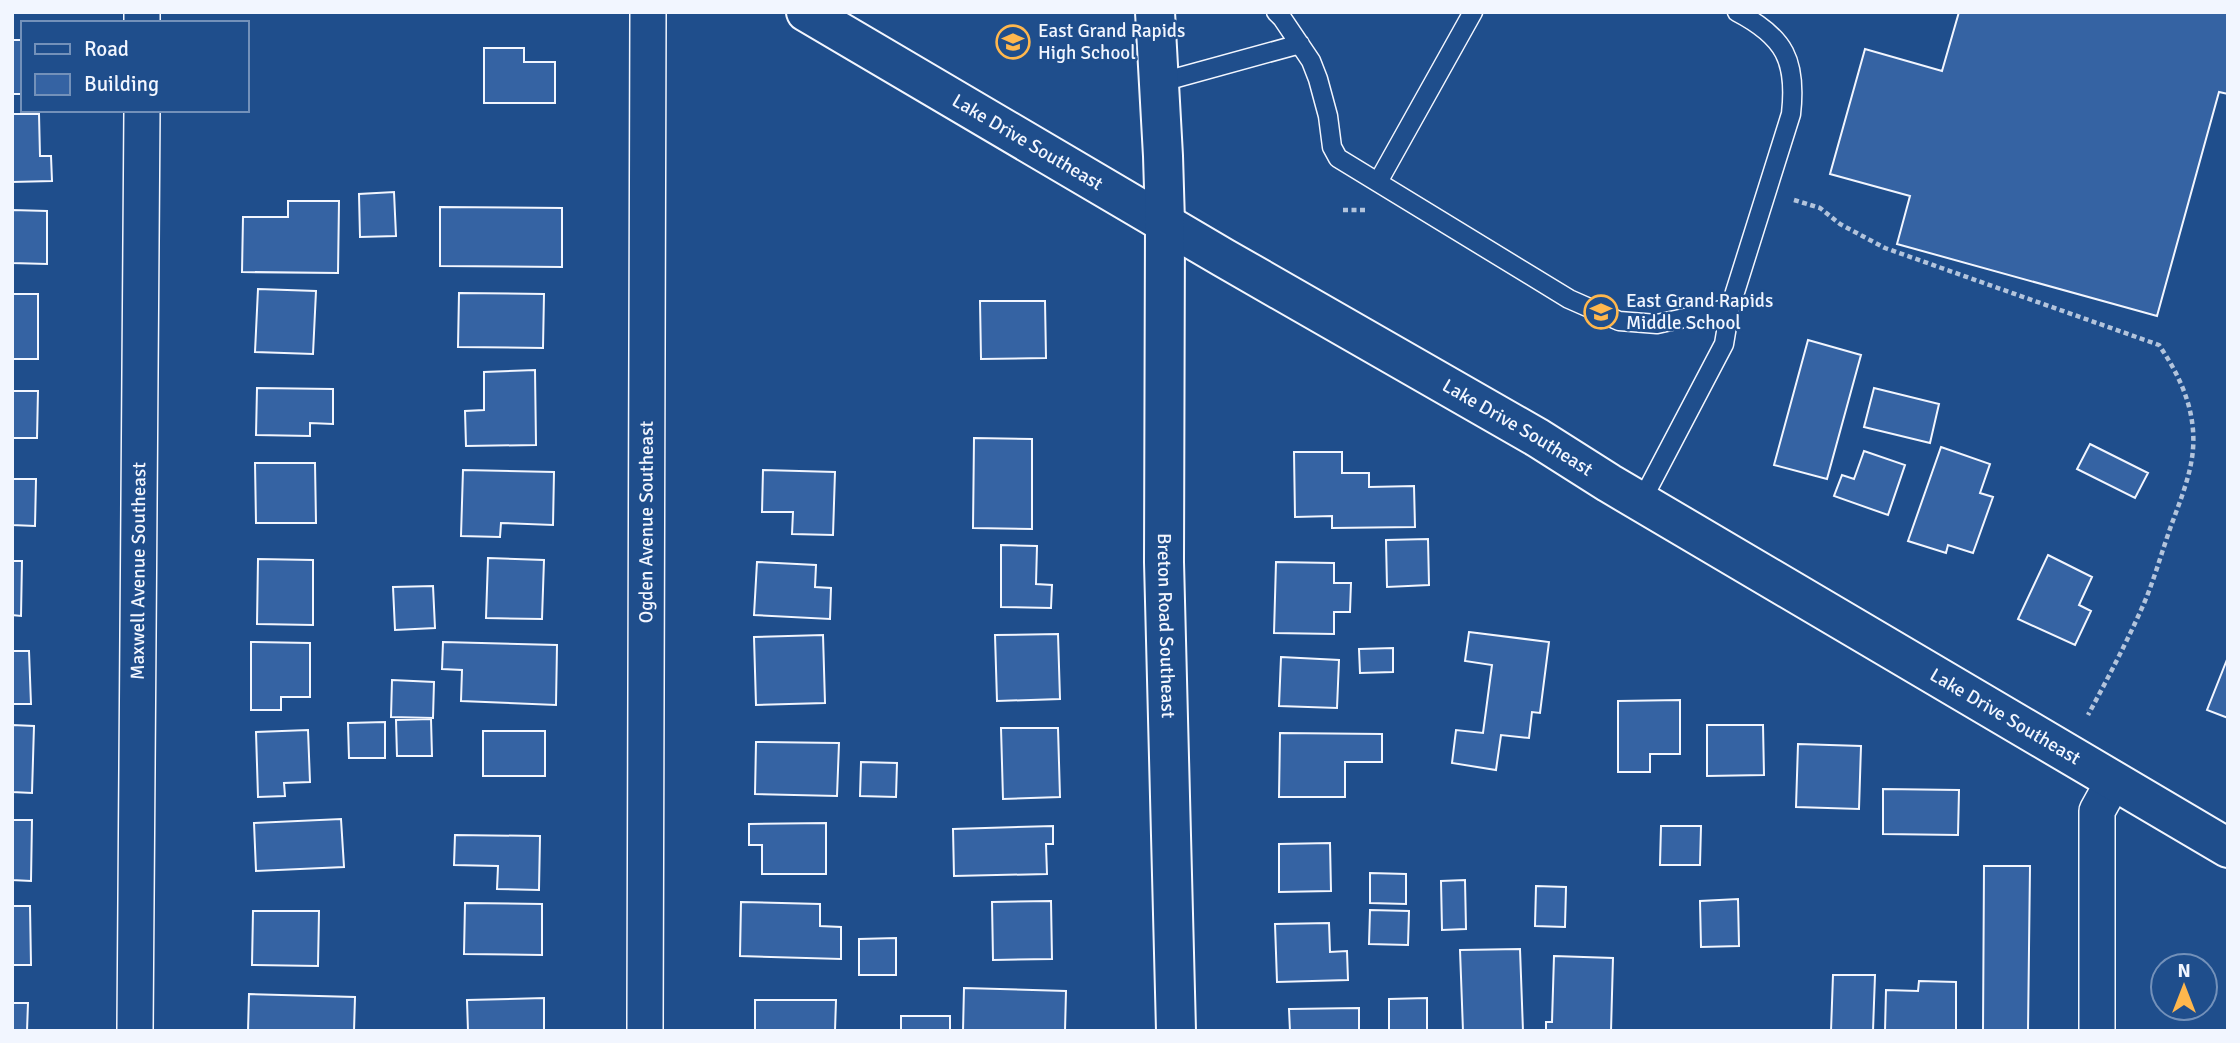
<svg xmlns="http://www.w3.org/2000/svg" width="2240" height="1043" font-family="Signika,sans-serif">
<style>
.building{fill:#3563a3;stroke:#f2f6ff;stroke-width:2}
.lines{fill:none;stroke-linecap:round;stroke-linejoin:round}
.service-casing{stroke:#f2f6ff;stroke-width:21}
.minor-casing{stroke:#f2f6ff;stroke-width:38}
.secondary-casing{stroke:#f2f6ff;stroke-width:42}
.path{stroke:#b3c4dc;stroke-width:4.5;stroke-dasharray:5 3.5;stroke-linecap:butt}
.service{stroke:#1f4e8c;stroke-width:18}
.minor{stroke:#1f4e8c;stroke-width:35}
.secondary{stroke:#1f4e8c;stroke-width:38}
.labels{text-anchor:middle;dominant-baseline:central;stroke-width:5;stroke-linejoin:round;paint-order:stroke}
.poi-label{font-size:19px;fill:#f2f6ff;stroke:#1f4e8c;text-anchor:start}
.street-label{font-size:19px;fill:#f2f6ff;stroke:#1f4e8c}
</style>
<rect width="100%" height="100%" fill="#1f4e8c"/>
<!-- building -->
<path class="building" d="M1959,12H2228V94L2219,92L2157,316L1897,244L1910,196L1830,174L1865,49L1942,71Z
M12,40H23V94H12Z
M484,48H524V62H555V103H484Z
M12,114H39L40,156H51L52,181L12,182Z
M394,192L396,236L360,237L359,194Z
M288,201H339L338,273L242,272L243,217H288Z
M440,207L562,208V267L440,266Z
M12,210L47,211V264L12,263Z
M258,289L316,291L313,354L255,352Z
M459,293L544,294L543,348L458,347Z
M12,294H38V359H12Z
M980,301H1045L1046,358L981,359Z
M1808,340L1861,355L1827,479L1774,465Z
M535,370L536,445L466,446L465,411L484,410V372Z
M257,388L333,389V424L310,423V436L256,435Z
M1874,388L1939,404L1930,443L1864,427Z
M12,391H38L37,438H12Z
M974,438L1032,439V529L973,528Z
M2090,444L2148,473L2135,498L2077,469Z
M1941,447L1990,464L1980,493L1993,497L1973,553L1948,545L1946,553L1908,541Z
M1864,451L1905,465L1888,515L1834,496L1842,475L1854,479Z
M1294,452H1342V473H1369V487L1414,486L1415,527L1332,528V516L1295,517Z
M255,463H315L316,523H256Z
M463,470L554,472L553,525L501,523L500,537L461,536Z
M763,470L835,472L833,535L792,534L793,512H762Z
M12,479H36L35,526L12,525Z
M1428,539L1429,585L1387,587L1386,540Z
M1001,545L1037,546L1036,584L1052,585L1051,608L1001,607Z
M2048,555L2092,577L2079,605L2091,611L2075,645L2018,619Z
M488,558L544,560L542,619L486,618Z
M258,559L313,560V625L257,624Z
M12,561H22L21,616L12,615Z
M757,562L816,565L815,587L831,588L830,619L754,615Z
M1276,562L1334,563V583H1351L1350,612H1334V634L1274,633Z
M433,586L435,628L395,630L393,587Z
M1469,632L1549,642L1540,713L1532,712L1529,738L1501,735L1496,770L1452,763L1456,730L1483,733L1492,665L1465,661Z
M1058,634L1060,699L997,701L995,635Z
M823,635L825,703L756,705L754,637Z
M251,642L310,643V697H281V710H251Z
M443,642L557,645L556,705L461,701L462,670L442,669Z
M1393,648V672L1360,673L1359,649Z
M12,651H29L31,704H12Z
M1281,657L1339,660L1337,708L1279,706Z
M2228,657V718L2207,710Z
M392,680L434,682L433,718L391,717Z
M1680,700V754H1650V772H1618V701Z
M431,719L432,756H397L396,720Z
M385,722V758H349L348,723Z
M12,725L34,726L32,793L12,792Z
M1707,725H1763L1764,775L1707,776Z
M1001,728H1058L1060,797L1003,799Z
M308,730L310,782L284,783L285,796L258,797L256,732Z
M483,731H545V776H483Z
M1280,733L1382,734V762H1345V797H1279Z
M756,742L839,743L837,796L755,794Z
M1798,744L1861,746L1859,809L1796,807Z
M861,762L897,763L896,797L860,796Z
M1883,789L1959,790L1958,835L1883,834Z
M341,819L344,867L256,871L254,823Z
M12,820H32L31,881L12,880Z
M826,823V874H762V845H749V824Z
M1053,826V844H1046L1047,874L954,876L953,829Z
M1661,826H1701L1700,865H1660Z
M455,835L540,836L539,890L497,889L498,866L454,865Z
M1330,843L1331,891L1279,892V844Z
M1984,866H2030L2028,1031H1983Z
M1370,873L1406,874V904L1370,903Z
M1465,880L1466,929L1442,930L1441,881Z
M1536,886L1566,887L1565,927L1535,926Z
M1738,899L1739,946L1701,947L1700,901Z
M1051,901L1052,959L993,960L992,902Z
M741,902L820,904V926L841,927V959L740,956Z
M465,903L542,904V955L464,954Z
M12,906H30L31,965H12Z
M1370,910L1409,911L1408,945L1369,944Z
M253,911H319L318,966L252,965Z
M1329,923L1330,952L1347,951L1348,980L1277,982L1275,924Z
M896,938V975H859V939Z
M1520,949L1523,1031H1463L1460,950Z
M1554,956L1613,958L1611,1031H1546V1022H1552Z
M1833,975H1875L1873,1031H1831Z
M1919,981L1956,982V1031H1885L1886,990L1918,991Z
M964,988L1066,991L1065,1031H963Z
M249,994L355,997L354,1031H248Z
M544,998V1031H468L467,1000Z
M1427,998V1031H1389V999Z
M755,1000H836L835,1031H755Z
M12,1003H28L27,1031H12Z
M1359,1008V1031H1290L1289,1009Z
M901,1016H950V1031H901Z"/>
<g class="lines">
<defs>
<path id="service" d="M1276,12L1282,18L1311,61L1318,79L1328,116L1332,147L1338,158L1569,299L1619,321L1657,324L1730,308
M1158,83L1300,44
M1378,182L1473,12
M1641,502L1724,344L1730,308L1791,114C1797,61 1785,37 1737,12"/>
<g id="minor">
<path d="M142,23V12"/>
<path id="s1" d="M135,1031L142,110"/>
<path id="s2" d="M645,1031L648,12"/>
<path d="M2097,1031V811L2113,782"/>
</g>
<g id="secondary">
<path id="s3" d="M806,12L1224,258L1538,438L1609,483L2228,848"/>
<path id="s4" d="M1155,12L1163,156L1165,222L1164,562L1176,1031"/>
</g>
</defs>
<!-- service casing -->
<use href="#service" class="service-casing"/>
<!-- minor casing -->
<use href="#minor" class="minor-casing"/>
<!-- secondary casing -->
<use href="#secondary" class="secondary-casing"/>
<!-- path -->
<path class="path" d="M1794,200L1820,208L1840,224L1885,248L2159,345C2180,376 2196,410 2193,449C2191,475 2180,501 2171,526C2162,551 2155,577 2145,601C2128,640 2108,678 2088,715
M1343,210H1367"/>
<!-- service -->
<use href="#service" class="service"/>
<!-- minor -->
<use href="#minor" class="minor"/>
<!-- secondary -->
<use href="#secondary" class="secondary"/>
</g>
<!-- icons -->
<defs>
<symbol id="school-ring" viewBox="-11 -11 22 22"><circle r="9.5" fill="#1f4e8c" stroke="#ffb74d" stroke-width="1.5"/><path d="M0-5L7-2L0 1L-7-2ZM-4 1L0 2.5L4 1V4Q0 6-4 4Z" fill="#ffb74d"/></symbol>
</defs>
<g fill-rule="evenodd">
<use href="#school-ring" x="994" y="23" width="38" height="38"/>
<use href="#school-ring" x="1582" y="293" width="38" height="38"/>
</g>
<g class="labels">
<!-- poi labels -->
<g class="poi-label">
<text x="1038" y="31">East Grand Rapids<tspan x="1038" dy="22">High School</tspan></text>
<text x="1626" y="301">East Grand Rapids<tspan x="1626" dy="22">Middle School</tspan></text>
</g>
<!-- street labels -->
<g class="street-label">
<text stroke="none"><textPath href="#s3" startOffset="257">Lake Drive Southeast</textPath></text>
<text stroke="none"><textPath href="#s3" startOffset="824">Lake Drive Southeast</textPath></text>
<text stroke="none"><textPath href="#s2" startOffset="509">Ogden Avenue Southeast</textPath></text>
<text stroke="none"><textPath href="#s1" startOffset="460">Maxwell Avenue Southeast</textPath></text>
<text stroke="none"><textPath href="#s4" startOffset="614">Breton Road Southeast</textPath></text>
<text stroke="none"><textPath href="#s3" startOffset="1391">Lake Drive Southeast</textPath></text>
</g>
</g>
<!-- border -->
<rect width="2240" height="1043" fill="none" stroke="#f2f6ff" stroke-width="28"/>
<!-- legend -->
<rect x="21" y="21" width="228" height="91" fill="#1f4e8c" stroke="#7391ba" stroke-width="2"/>
<rect x="35" y="44" width="35" height="10" fill="#1f4e8c" stroke="#7391ba" stroke-width="2"/>
<text x="84" y="56" font-size="21" fill="#f2f6ff">Road</text>
<rect x="35" y="74" width="35" height="21" fill="#3563a3" stroke="#7391ba" stroke-width="2"/>
<text x="84" y="91" font-size="21" fill="#f2f6ff">Building</text>
<!-- north arrow -->
<g transform="translate(2184 987)"><circle r="33" fill="#1f4e8c" stroke="#7391ba" stroke-width="2"/>
<path d="M0-5L12 26L0 18L-12 26Z" fill="#ffb74d"/>
<text y="-10" font-size="19" font-weight="bold" text-anchor="middle" fill="#f2f6ff">N</text>
</g>
</svg>
